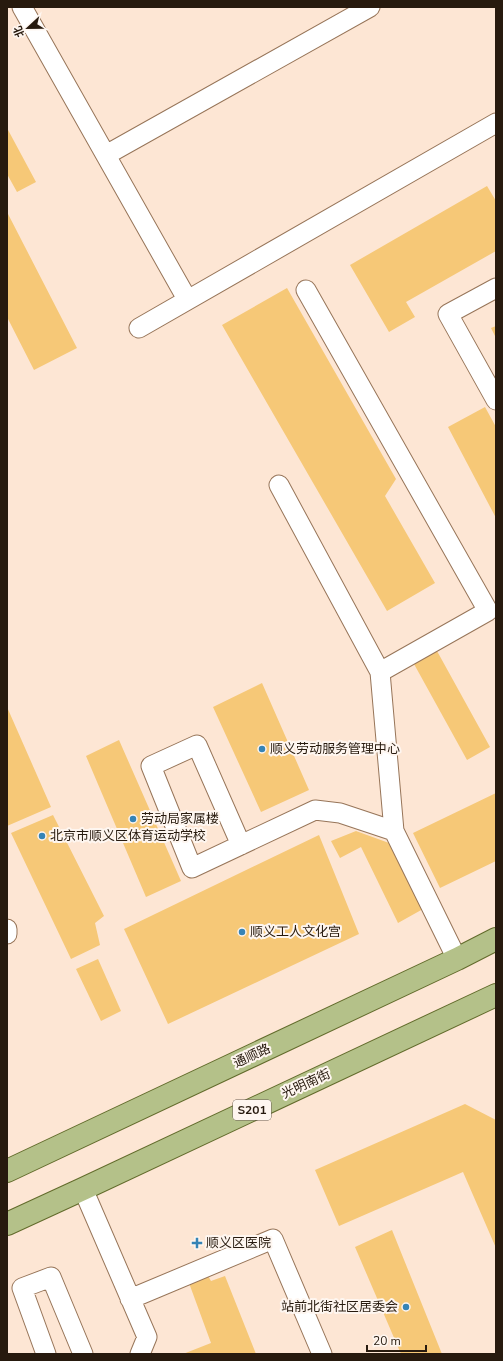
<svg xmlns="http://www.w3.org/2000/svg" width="503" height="1361" font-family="'Nunito Sans','Noto Sans SC',sans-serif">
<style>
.building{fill:#f6c877}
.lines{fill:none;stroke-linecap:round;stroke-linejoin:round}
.minor-casing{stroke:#977559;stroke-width:21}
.major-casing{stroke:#626b2b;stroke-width:24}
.minor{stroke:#fff;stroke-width:19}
.major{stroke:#b4c189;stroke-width:22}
.poi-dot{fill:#3684b6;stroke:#fef6f0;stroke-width:1.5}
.labels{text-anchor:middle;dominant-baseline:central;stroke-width:4;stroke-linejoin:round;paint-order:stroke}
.shield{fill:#fef6f0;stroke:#685c52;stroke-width:1}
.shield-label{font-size:12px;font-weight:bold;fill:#271a0e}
.poi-label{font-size:13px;fill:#271a0e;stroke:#fef6f0;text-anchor:start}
.street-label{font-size:13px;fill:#271a0e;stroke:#fef6f0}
</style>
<rect width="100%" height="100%" fill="#fde6d4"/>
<!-- building -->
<path class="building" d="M7,128L36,182L17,192L7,174Z
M487,186L496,201V251L406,302L415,317L389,332L350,265Z
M7,212L77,348L34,370L7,317Z
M287,288L396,479L385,496L435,583L387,611L222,325Z
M496,326V338L491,328Z
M485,407L496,427V518L448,427Z
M437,651L490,747L467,760L414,664Z
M262,683L309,790L261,812L213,707Z
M7,707L51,807L7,826Z
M119,740L181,881L146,897L86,756Z
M496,793V861L440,888L413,833Z
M53,815L104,916L95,923L100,945L71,959L11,833Z
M356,831L389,843L423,909L398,923L361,847L340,858L331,841Z
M319,835L359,934L168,1024L124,929Z
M98,959L121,1011L101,1021L76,969Z
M465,1104L496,1120V1248L463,1172L339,1226L315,1170Z
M392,1230L442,1354H401L355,1247Z
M207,1274L211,1281L225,1276L256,1354H183L211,1343L189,1283Z"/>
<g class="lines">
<defs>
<path id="minor" d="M22,7L187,299
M106,155L370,7
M496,288L448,314L496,400
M306,290L488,611L380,672L394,831
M139,328L496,123
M279,485L380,672
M241,845L197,745L151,766L192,868L315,810L340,813L394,831L457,959
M7,929V934
M83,1189L147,1337L140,1354
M130,1299L273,1239L322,1354
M46,1354L22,1288L51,1277L83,1354"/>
<path id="major" d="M7,1171L457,959L496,939
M7,1224L83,1189L496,995"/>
</defs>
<!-- minor casing -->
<use href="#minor" class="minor-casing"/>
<!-- major casing -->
<use href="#major" class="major-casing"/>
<!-- minor -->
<use href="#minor" class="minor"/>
<!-- major -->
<use href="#major" class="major"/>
</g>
<!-- markers -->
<g class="poi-dot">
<circle cx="262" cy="749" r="4"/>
<circle cx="133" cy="819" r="4"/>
<circle cx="42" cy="836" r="4"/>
<circle cx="242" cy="932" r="4"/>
<path d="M195 1237h4v4h4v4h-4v4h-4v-4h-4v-4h4z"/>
<circle cx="406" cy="1307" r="4"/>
</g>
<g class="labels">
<!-- shield labels -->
<rect class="shield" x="233" y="1100" width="38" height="20" rx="3"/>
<g class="shield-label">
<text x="252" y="1110">S201</text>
</g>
<!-- poi labels -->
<g class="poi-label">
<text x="270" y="749">顺义劳动服务管理中心</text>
<text x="141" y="819">劳动局家属楼</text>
<text x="50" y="836">北京市顺义区体育运动学校</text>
<text x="250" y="932">顺义工人文化宫</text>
<text x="206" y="1243">顺义区医院</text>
<text x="398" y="1307" text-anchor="end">站前北街社区居委会</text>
</g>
<!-- street labels -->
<g class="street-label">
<text transform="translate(252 1056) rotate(-25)">通顺路</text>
<text transform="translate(306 1084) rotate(-25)">光明南街</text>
</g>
</g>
<!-- border -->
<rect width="503" height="1361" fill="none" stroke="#271a0e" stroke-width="16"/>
<!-- north arrow -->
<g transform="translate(28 28) rotate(248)" stroke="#fef6f0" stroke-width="3" paint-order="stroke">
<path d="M0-3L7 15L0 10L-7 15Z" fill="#271a0e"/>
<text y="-6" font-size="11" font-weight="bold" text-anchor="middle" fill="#271a0e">北</text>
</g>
<!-- scale -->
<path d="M367 1345v6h59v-6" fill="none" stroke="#271a0e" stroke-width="2"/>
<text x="373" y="1345" font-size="12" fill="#271a0e" stroke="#fef6f0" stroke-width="3" paint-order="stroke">20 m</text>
</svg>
